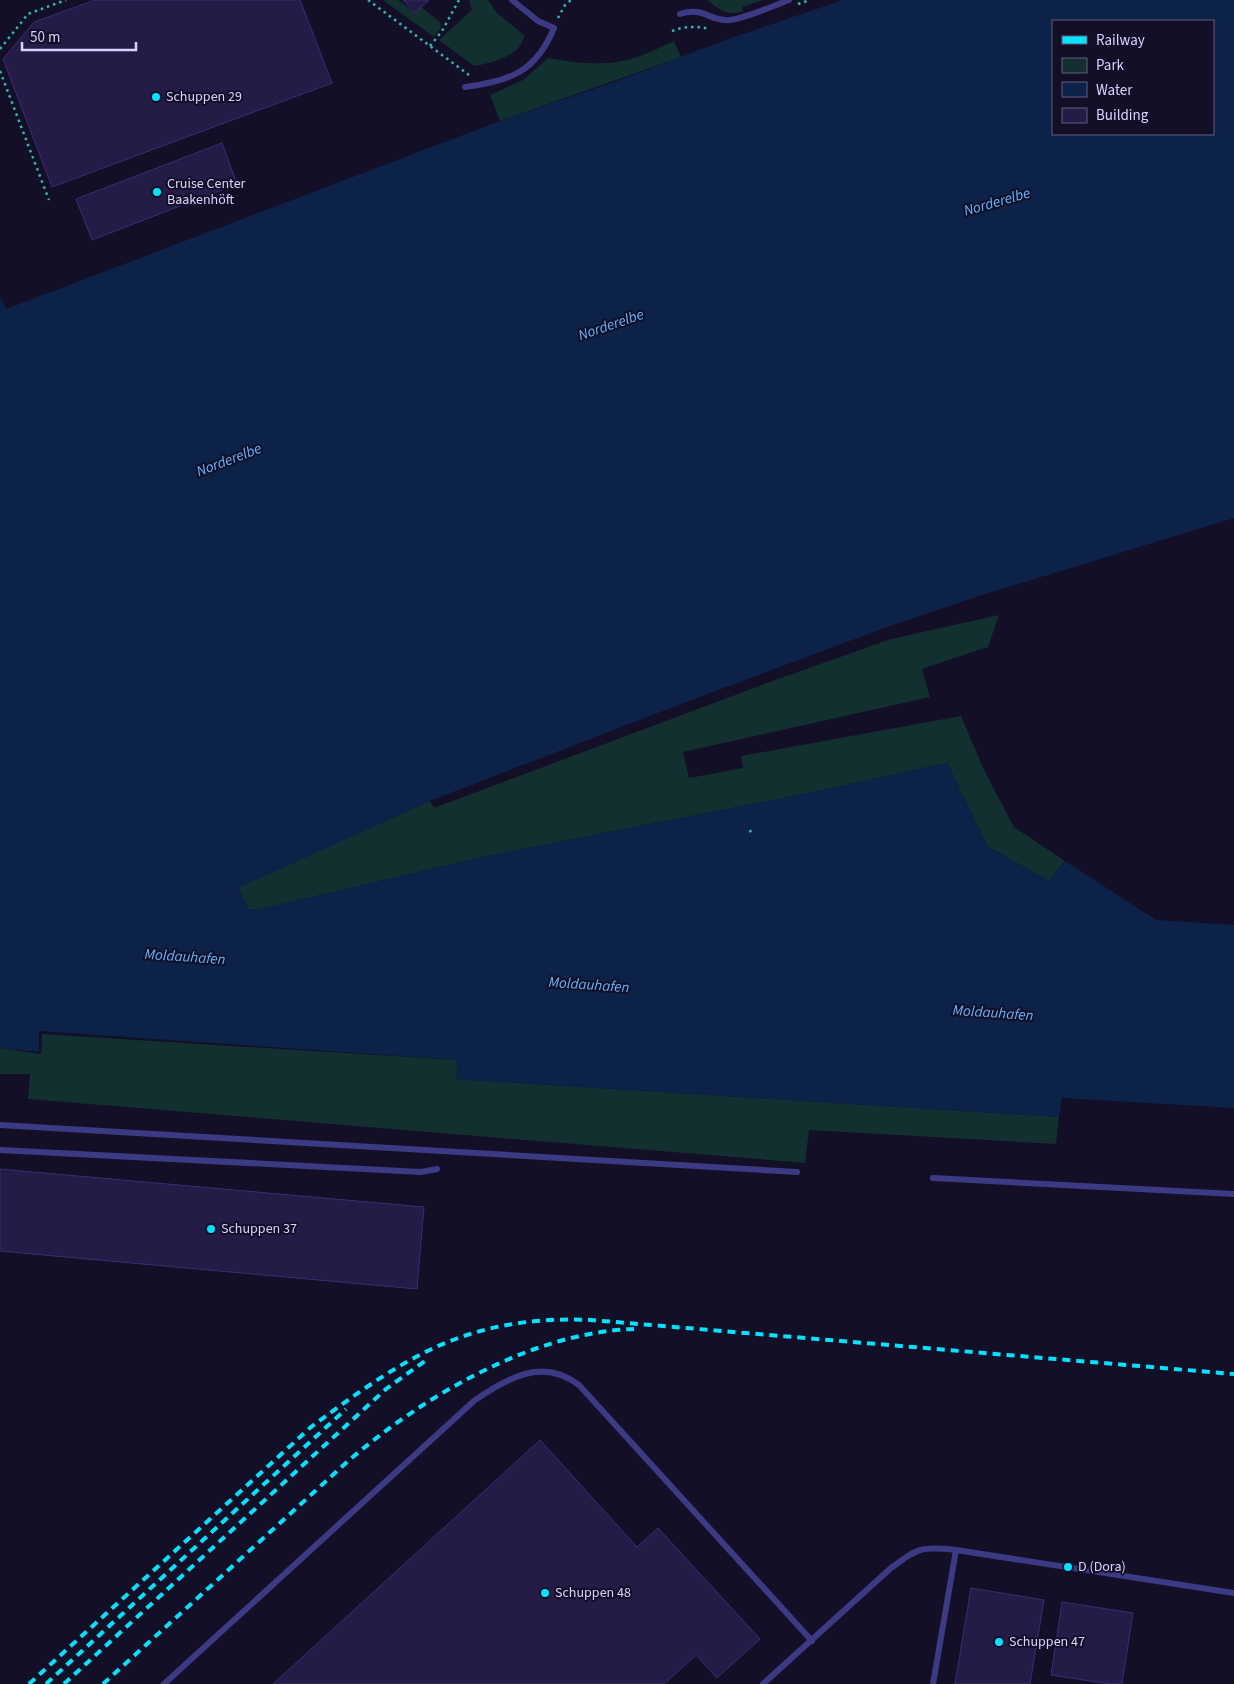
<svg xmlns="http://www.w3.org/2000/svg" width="1234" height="1684" font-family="'Source Sans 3',sans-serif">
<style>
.green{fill:#12302f}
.water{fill:#0c2248;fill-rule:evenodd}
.building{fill:#241b47;stroke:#3b2d73}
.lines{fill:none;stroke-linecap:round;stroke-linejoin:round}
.path{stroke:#2fb8b0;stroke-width:2.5;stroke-dasharray:2.5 4;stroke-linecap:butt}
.service{stroke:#3d3a85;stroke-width:6}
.rail{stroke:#00e5ff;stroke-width:4;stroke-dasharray:8 6;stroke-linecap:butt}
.poi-dot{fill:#00e5ff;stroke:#130f26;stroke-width:2}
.labels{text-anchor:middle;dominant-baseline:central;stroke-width:4;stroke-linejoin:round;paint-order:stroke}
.poi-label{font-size:14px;fill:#d9d4ff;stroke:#130f26;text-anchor:start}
.water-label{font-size:15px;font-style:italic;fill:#62b6ff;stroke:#130f26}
</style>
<rect width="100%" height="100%" fill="#130f26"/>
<!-- green -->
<path class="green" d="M383,0H399L415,13L421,7L440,22L441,27L434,37Z
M469,0H488L496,12L525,36C523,40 521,44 519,47C511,58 487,64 474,66L439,40L472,10Z
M707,0H763L742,7L743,11C727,17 720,10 707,0Z
M674,41L681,57L500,121L490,95L523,80L548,58C574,63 601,66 627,60C643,56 659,48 674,41Z
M999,615L988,647L922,669L930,697L683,752L689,778L743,768L741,756L961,716L985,772L1014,827L1065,861L1049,881L988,847L947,763L809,793L487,856L257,910L248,909L238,887L430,801L434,808L778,679L891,639Z
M42,1034L458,1060L456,1079L1059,1117L1056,1144L809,1130L805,1163L28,1099L30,1074H0V1048L41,1054Z"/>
<!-- water -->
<path class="water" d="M843,0H1234V518L979,596L887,627L668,709L430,801L238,888L248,909L257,910L487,856L809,793L947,763L988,847L1049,881L1065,861L1156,920L1234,925V1108L1062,1098L1059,1117L456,1079L458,1060L39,1031V1052L0,1048V297L6,309L500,121L617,81L731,38ZM1053,21H1213V134H1053Z"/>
<!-- building -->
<path class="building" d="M95,0H300L332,83L52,187L3,59L34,22Z
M403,0H429L415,13Z
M222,143L237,184L92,240L76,199Z
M0,1169L424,1207L417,1289L0,1251Z
M540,1440L637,1547L658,1528L760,1639L717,1678L696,1655L664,1684H273Z
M971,1588L1044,1600L1030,1684H955Z
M1062,1602L1133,1613L1122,1684H1110L1051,1675Z"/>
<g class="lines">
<!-- path -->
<path class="path" d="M368,0L469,75
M798,4L810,0
M558,18L565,5L571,0
M672,31C685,26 696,26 710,29
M430,46L442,31L459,0
M0,49L28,14L66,0
M0,71L49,200
M750,830L751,833"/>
<!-- service -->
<path class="service" d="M680,14C705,6 709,22 730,20C746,18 773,6 789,0
M465,87C510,81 536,72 554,28L538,21L512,0
M0,1125L797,1172
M0,1150L421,1172L437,1169
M933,1178L1234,1194
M164,1684L475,1400C509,1378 542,1357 579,1385L812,1641
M763,1684L891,1568C918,1548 921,1546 956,1550L1234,1593
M933,1684L956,1550"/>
<!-- rail -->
<path class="rail" d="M29,1684L311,1427C359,1392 410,1353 467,1335C507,1322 549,1318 591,1320L1234,1374
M46,1684L346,1409
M64,1684L386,1389L429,1358
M103,1684L347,1462C422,1397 532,1332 634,1329"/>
</g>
<!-- markers -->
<g class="poi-dot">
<circle cx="156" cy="97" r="5"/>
<circle cx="157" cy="192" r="5"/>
<circle cx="211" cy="1229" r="5"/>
<circle cx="1068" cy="1567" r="5"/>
<circle cx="545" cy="1593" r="5"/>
<circle cx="999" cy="1642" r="5"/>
</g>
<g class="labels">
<!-- poi labels -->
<g class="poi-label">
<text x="166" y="97">Schuppen 29</text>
<text x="167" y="184">Cruise Center<tspan x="167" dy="16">Baakenhöft</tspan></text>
<text x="221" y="1229">Schuppen 37</text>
<text x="1078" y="1567">D (Dora)</text>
<text x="555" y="1593">Schuppen 48</text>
<text x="1009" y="1642">Schuppen 47</text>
</g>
<!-- water labels -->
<g class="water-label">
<text transform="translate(997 202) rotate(-16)">Norderelbe</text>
<text transform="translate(611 325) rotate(-19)">Norderelbe</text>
<text transform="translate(229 460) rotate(-21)">Norderelbe</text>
<text transform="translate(185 957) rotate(4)">Moldauhafen</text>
<text transform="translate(589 985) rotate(4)">Moldauhafen</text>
<text transform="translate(993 1013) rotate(4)">Moldauhafen</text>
</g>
</g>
<!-- legend -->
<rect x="1052" y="20" width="162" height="115" fill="#130f26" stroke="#625e7d"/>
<rect x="1062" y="36" width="25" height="8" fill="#00e5ff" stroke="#625e7d"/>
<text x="1096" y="45" font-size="15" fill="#d9d4ff">Railway</text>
<rect x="1062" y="58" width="25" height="15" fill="#12302f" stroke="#625e7d"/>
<text x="1096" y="70" font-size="15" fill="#d9d4ff">Park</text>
<rect x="1062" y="82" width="25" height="15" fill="#0c2248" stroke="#625e7d"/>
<text x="1096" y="95" font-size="15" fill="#d9d4ff">Water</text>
<rect x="1062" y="108" width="25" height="15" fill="#241b47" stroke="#625e7d"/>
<text x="1096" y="120" font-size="15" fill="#d9d4ff">Building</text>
<!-- scale -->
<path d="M22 42v8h114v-8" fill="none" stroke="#d9d4ff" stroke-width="2.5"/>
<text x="30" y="42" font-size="15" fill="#d9d4ff" stroke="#130f26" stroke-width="4" paint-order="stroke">50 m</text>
</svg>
